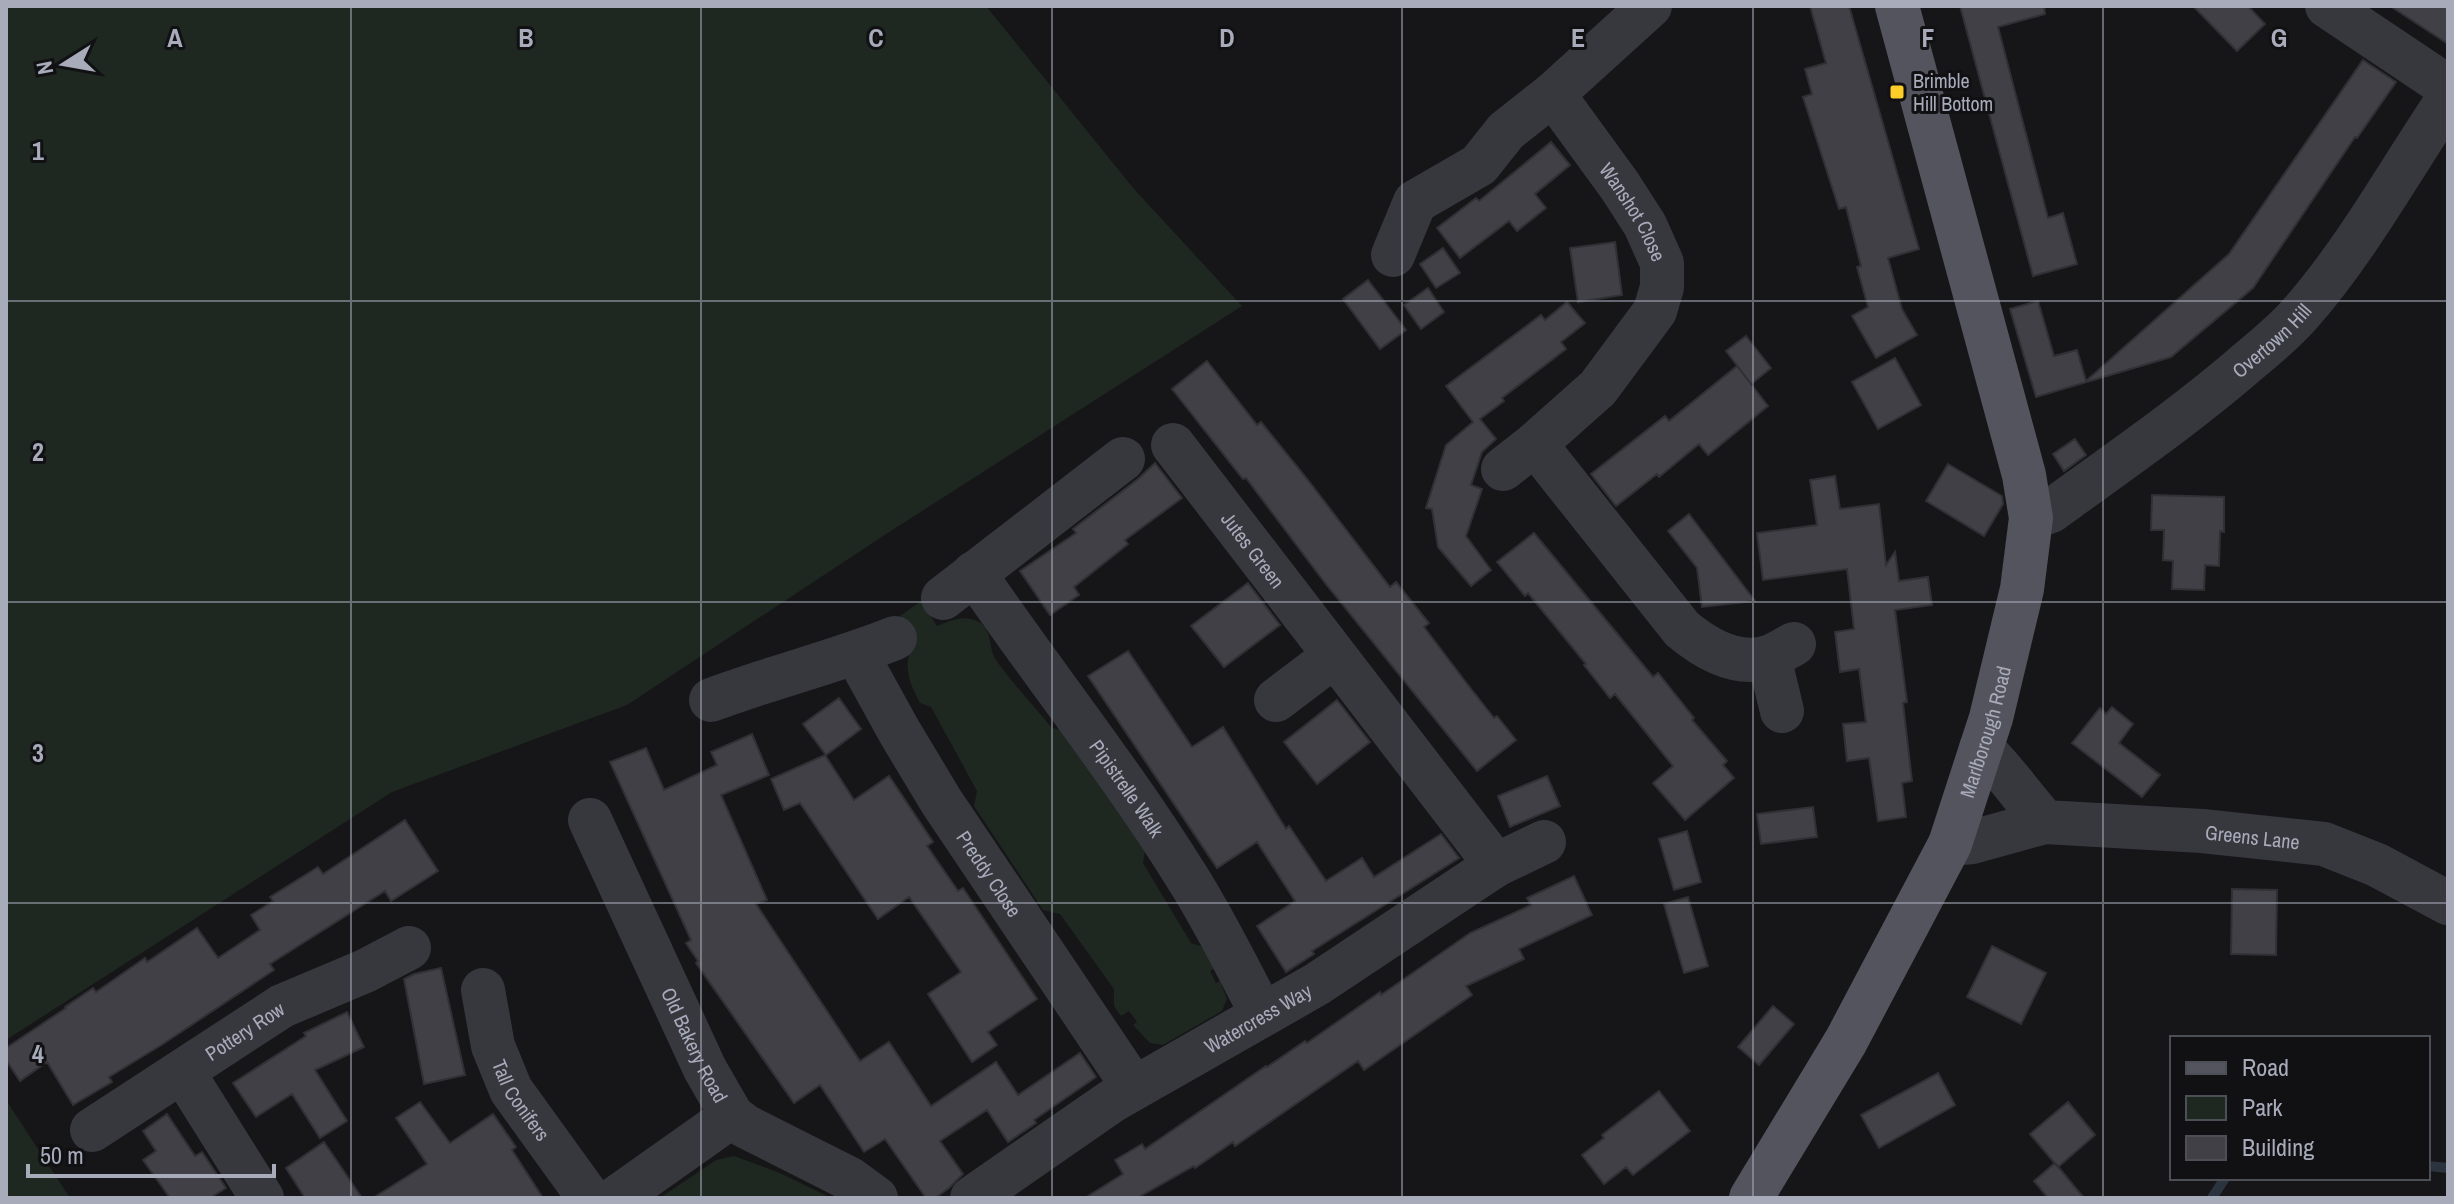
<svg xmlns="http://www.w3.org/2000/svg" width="2454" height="1204" font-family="'Archivo Narrow',sans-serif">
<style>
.green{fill:#1e2720}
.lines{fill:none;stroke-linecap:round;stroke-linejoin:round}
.stream{stroke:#2b333e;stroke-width:10}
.building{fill:#404046;stroke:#313035;stroke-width:2}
.minor{stroke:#37373e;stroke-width:44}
.major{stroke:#53545d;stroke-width:44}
.grid{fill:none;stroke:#a7abba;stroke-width:2;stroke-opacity:0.55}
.poi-dot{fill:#ffcd28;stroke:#111114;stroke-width:3}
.labels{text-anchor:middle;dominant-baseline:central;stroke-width:6;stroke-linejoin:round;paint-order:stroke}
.poi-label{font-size:20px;fill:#a7abba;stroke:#111114;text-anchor:start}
.street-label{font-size:20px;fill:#a7abba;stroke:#111114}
.grid-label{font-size:26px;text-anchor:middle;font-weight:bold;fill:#a7abba;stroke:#111114;stroke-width:6;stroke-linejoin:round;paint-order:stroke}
</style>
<rect width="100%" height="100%" fill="#161619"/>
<!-- green -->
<path class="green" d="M6,6H986L1134,189L1242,306L880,538L627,705L392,792L6,1040Z
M921,601L937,626C951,620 965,614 979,622C993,630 988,649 996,660C1013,684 1034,706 1052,728L1074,732L1146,844L1143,863L1191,943L1209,949L1218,966L1210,971L1216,983L1220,981L1227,999L1222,1011L1163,1045L1150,1043L1133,1025L1137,1022L1129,1011L1121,1016L1114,1006V989L1060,914L1043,910L974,806L977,791L931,707L920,703C909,683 901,663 915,643L900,616Z
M6,1100L70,1198H6Z
M734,1156L780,1173L831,1198H660L716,1160Z"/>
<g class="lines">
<!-- stream -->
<path class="stream" d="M2428,1166L2448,1168
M2212,1198L2225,1178"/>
</g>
<!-- building -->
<path class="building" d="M1810,6H1849L1919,249L1888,258L1902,309L1917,335L1876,358L1852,316L1868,307L1857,267L1861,266L1846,207L1839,209L1803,97L1812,94L1805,69L1826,63Z
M1960,6H2044L2045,14L1998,27L2048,218L2063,213L2077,264L2033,276Z
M2193,6H2248L2265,24L2237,51Z
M2390,6H2448V44Z
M2363,60L2396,82L2357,138L2355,137L2253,288L2171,357L2036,397L2010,309L2038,301L2054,356L2077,350L2086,381L2229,254Z
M1551,142L1570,165L1535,194L1546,208L1517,231L1509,221L1460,258L1437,228L1476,198L1479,201Z
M1615,242L1622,295L1578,302L1570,248Z
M1443,248L1460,273L1436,288L1420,264Z
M1368,280L1406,330L1380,349L1343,299Z
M1428,288L1444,312L1421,329L1404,305Z
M1567,302L1585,323L1561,342L1566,349L1502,398L1504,401L1480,419L1496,439L1482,452L1471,485L1482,489L1466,536L1491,570L1471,586L1438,547L1432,509L1426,508L1446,445L1473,422L1446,386L1541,315L1545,320Z
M1746,336L1771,368L1751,384L1726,351Z
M1895,358L1921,405L1878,429L1852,382Z
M1207,361L1257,425L1261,422L1308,480L1390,587L1396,582L1429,623L1424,627L1468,685L1494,718L1497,716L1516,740L1477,771L1325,583L1246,478L1243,479L1172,389Z
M1737,366L1768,406L1708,455L1699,444L1659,477L1657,474L1616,506L1591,474L1665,416L1669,421Z
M2075,439L2086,455L2064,471L2053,454Z
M1155,463L1182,498L1125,540L1128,544L1074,587L1079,595L1050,615L1020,571L1076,533L1073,529L1138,479Z
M1948,464L2002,496L2003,504L1984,536L1926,501Z
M1835,476L1840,509L1879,504L1886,565L1895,552L1899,581L1928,577L1932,605L1895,610L1907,702L1903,703L1912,781L1902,783L1906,817L1878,821L1869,758L1847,761L1843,724L1866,722L1859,669L1840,672L1835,632L1854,629L1847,569L1763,580L1757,533L1817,525L1810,480Z
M2152,495L2224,497V532L2220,531L2219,566L2205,565L2204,590L2172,589L2173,561L2163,560L2164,530H2151Z
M1689,514L1755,601L1702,607L1697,568L1668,531Z
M1534,533L1653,677L1658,673L1694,718L1692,720L1727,761L1723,765L1734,778L1685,820L1653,783L1673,766L1615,694L1610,698L1584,665L1586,664L1528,593L1525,596L1497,562Z
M1248,583L1280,625L1224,667L1191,626Z
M1128,651L1192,747L1223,727L1286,829L1289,826L1326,881L1362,858L1374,877L1441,834L1459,858L1312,951L1314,954L1286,972L1257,926L1295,901L1257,842L1217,868L1088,676Z
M839,698L861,729L826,755L803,724Z
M1337,700L1370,742L1317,784L1284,742Z
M2112,707L2133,724L2119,743L2160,775L2142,797L2072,743L2100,708L2106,714Z
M752,734L769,775L721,795L767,900L756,904L860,1061L889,1042L931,1106L996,1062L1018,1095L1080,1053L1096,1077L1034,1120L1036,1123L1008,1142L987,1110L940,1141L963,1174L949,1188L935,1198H926L885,1139L864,1152L820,1085L794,1103L696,963L698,961L686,943L691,940L610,762L646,748L664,790L717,765L711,752Z
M825,755L854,800L889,776L933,842L927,846L958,891L963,888L1037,999L988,1032L997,1045L972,1062L928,994L961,972L909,897L878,919L800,803L784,810L771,779Z
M1547,776L1560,806L1510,827L1498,796Z
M1813,807L1817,837L1761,844L1757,814Z
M405,820L438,871L391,901L385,891L270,964L274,970L163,1044L109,1077L112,1082L73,1105L47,1062L20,1081L6,1060V1048L66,1008L65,1007L93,988L96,992L145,958L147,962L197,928L218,958L260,930L251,915L273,901L270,897L318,867L323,874Z
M1687,831L1701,882L1674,890L1659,839Z
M1574,876L1592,915L1519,949L1524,959L1466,986L1472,995L1364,1070L1358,1061L1235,1146L1233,1142L1195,1168L1194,1166L1137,1198H1085L1123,1174L1115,1160L1142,1144L1145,1149L1266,1066L1267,1067L1305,1041L1307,1043L1380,992L1381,995L1470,933L1531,905L1527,898Z
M2232,889L2277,890L2276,955L2231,954Z
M1688,897L1708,966L1684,973L1664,904Z
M1992,946L2046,973L2021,1024L1967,997Z
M441,968L465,1075L424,1084L404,979L414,974Z
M1773,1006L1794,1024L1759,1065L1738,1047Z
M347,1012L364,1047L315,1070L347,1121L320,1138L292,1094L256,1117L233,1083L306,1036L304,1033Z
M1938,1073L1955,1105L1879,1148L1861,1115Z
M1659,1091L1690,1131L1633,1175L1626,1167L1604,1184L1582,1155L1604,1138L1602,1135Z
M420,1102L450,1143L493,1114L516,1147L512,1150L543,1198H373L427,1164L396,1118Z
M2068,1102L2095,1135L2058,1167L2030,1134Z
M167,1114L195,1156L202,1152L226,1188L210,1198H170L143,1160L156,1151L143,1131Z
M324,1142L362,1198H305L286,1168Z
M2055,1163L2084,1198H2048L2034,1181Z"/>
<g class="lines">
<!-- minor -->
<g class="minor">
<path id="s1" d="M1650,6L1553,94L1620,186L1645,225L1662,263V287L1655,311L1598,388L1535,444L1682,629C1706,649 1739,668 1771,656C1779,653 1786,648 1794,644"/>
<path d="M2327,6L2448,87"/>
<path d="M1393,255L1415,202L1479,165L1506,131L1553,94"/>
<path id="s2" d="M1173,445L1496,865"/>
<path d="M1503,469L1535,444"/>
<path id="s3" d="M2031,518L2051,511C2118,462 2187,415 2250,360C2267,346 2284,332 2299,315C2356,251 2400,170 2448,99"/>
<path id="s4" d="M974,573C1043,674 1120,770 1185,874C1214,919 1237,967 1262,1014"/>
<path d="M943,598L1123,459"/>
<path id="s5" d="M856,653L899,731L941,801L1134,1088"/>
<path d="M1769,657L1782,711"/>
<path d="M711,700C772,677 835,662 895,638"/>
<path d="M1276,700L1334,656"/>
<path id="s6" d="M1981,748C2005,770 2023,798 2045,822L2202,831L2324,844L2377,865L2448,903"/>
<path id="s7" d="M590,820L705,1069L732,1116L745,1126L850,1179L876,1198"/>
<path d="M1950,844L1972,842L2045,822"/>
<path id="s8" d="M483,990L493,1046L511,1090L589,1198"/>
<path d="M183,1072L262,1198"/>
<path id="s9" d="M92,1130L282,1006L365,971L409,948"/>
<path d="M616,1198L732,1116"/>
<path id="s10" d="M972,1198L1112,1101L1317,984L1496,865L1544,842"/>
</g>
<!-- major -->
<path class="major" id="s11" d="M1751,1198L1846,1041L1950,844L1991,718L2022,589L2031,518L2024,475L1897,6"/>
</g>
<!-- grid -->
<path class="grid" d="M351,6V1198M701,6V1198M1052,6V1198M1402,6V1198M1753,6V1198M2103,6V1198M6,301H2448M6,602H2448M6,903H2448"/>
<!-- markers -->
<rect class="poi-dot" x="1889" y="84" width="16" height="16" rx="4"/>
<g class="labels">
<!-- poi labels -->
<g class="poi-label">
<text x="1913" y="80">Brimble<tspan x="1913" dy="23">Hill Bottom</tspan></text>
</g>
<!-- street labels -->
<g class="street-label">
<text stroke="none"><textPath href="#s1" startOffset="274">Wanshot Close</textPath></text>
<text stroke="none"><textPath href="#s3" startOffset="300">Overtown Hill</textPath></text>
<text stroke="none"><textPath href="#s2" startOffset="132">Jutes Green</textPath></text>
<text stroke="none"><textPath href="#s11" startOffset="524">Marlborough Road</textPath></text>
<text stroke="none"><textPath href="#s4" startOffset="264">Pipistrelle Walk</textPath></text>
<text stroke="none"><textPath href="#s6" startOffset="306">Greens Lane</textPath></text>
<text stroke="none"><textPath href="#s5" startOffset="258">Preddy Close</textPath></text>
<text stroke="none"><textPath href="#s10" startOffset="338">Watercress Way</textPath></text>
<text stroke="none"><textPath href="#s9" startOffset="182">Pottery Row</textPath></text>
<text stroke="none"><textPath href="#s7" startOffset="248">Old Bakery Road</textPath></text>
<text stroke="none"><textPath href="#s8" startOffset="118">Tall Conifers</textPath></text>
</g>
</g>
<g class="grid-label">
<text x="175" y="47">A</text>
<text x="526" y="47">B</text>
<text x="876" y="47">C</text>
<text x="1227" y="47">D</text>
<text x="1578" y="47">E</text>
<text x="1928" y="47">F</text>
<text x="2279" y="47">G</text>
<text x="38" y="160">1</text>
<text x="38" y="461">2</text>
<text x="38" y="762">3</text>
<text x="38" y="1063">4</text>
</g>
<!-- border -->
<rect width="2454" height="1204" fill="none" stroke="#a7abba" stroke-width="16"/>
<!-- legend -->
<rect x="2170" y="1036" width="260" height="144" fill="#111114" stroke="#4d4f56" stroke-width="2"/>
<rect x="2186" y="1062" width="40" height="12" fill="#53545d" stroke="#4d4f56" stroke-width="2"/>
<text x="2242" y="1076" font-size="24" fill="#a7abba">Road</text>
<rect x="2186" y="1096" width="40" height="24" fill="#1e2720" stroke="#4d4f56" stroke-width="2"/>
<text x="2242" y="1116" font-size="24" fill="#a7abba">Park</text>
<rect x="2186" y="1136" width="40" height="24" fill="#404046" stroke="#4d4f56" stroke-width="2"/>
<text x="2242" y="1156" font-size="24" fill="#a7abba">Building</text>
<!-- north arrow -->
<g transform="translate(64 64) rotate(259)" stroke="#111114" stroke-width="6" paint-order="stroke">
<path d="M0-6L14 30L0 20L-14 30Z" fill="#a7abba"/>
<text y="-12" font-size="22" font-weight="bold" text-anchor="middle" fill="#a7abba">N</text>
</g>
<!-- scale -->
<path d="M28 1164v12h246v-12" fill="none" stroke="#a7abba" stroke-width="4"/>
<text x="40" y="1164" font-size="24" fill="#a7abba" stroke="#111114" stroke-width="6" paint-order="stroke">50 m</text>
</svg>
